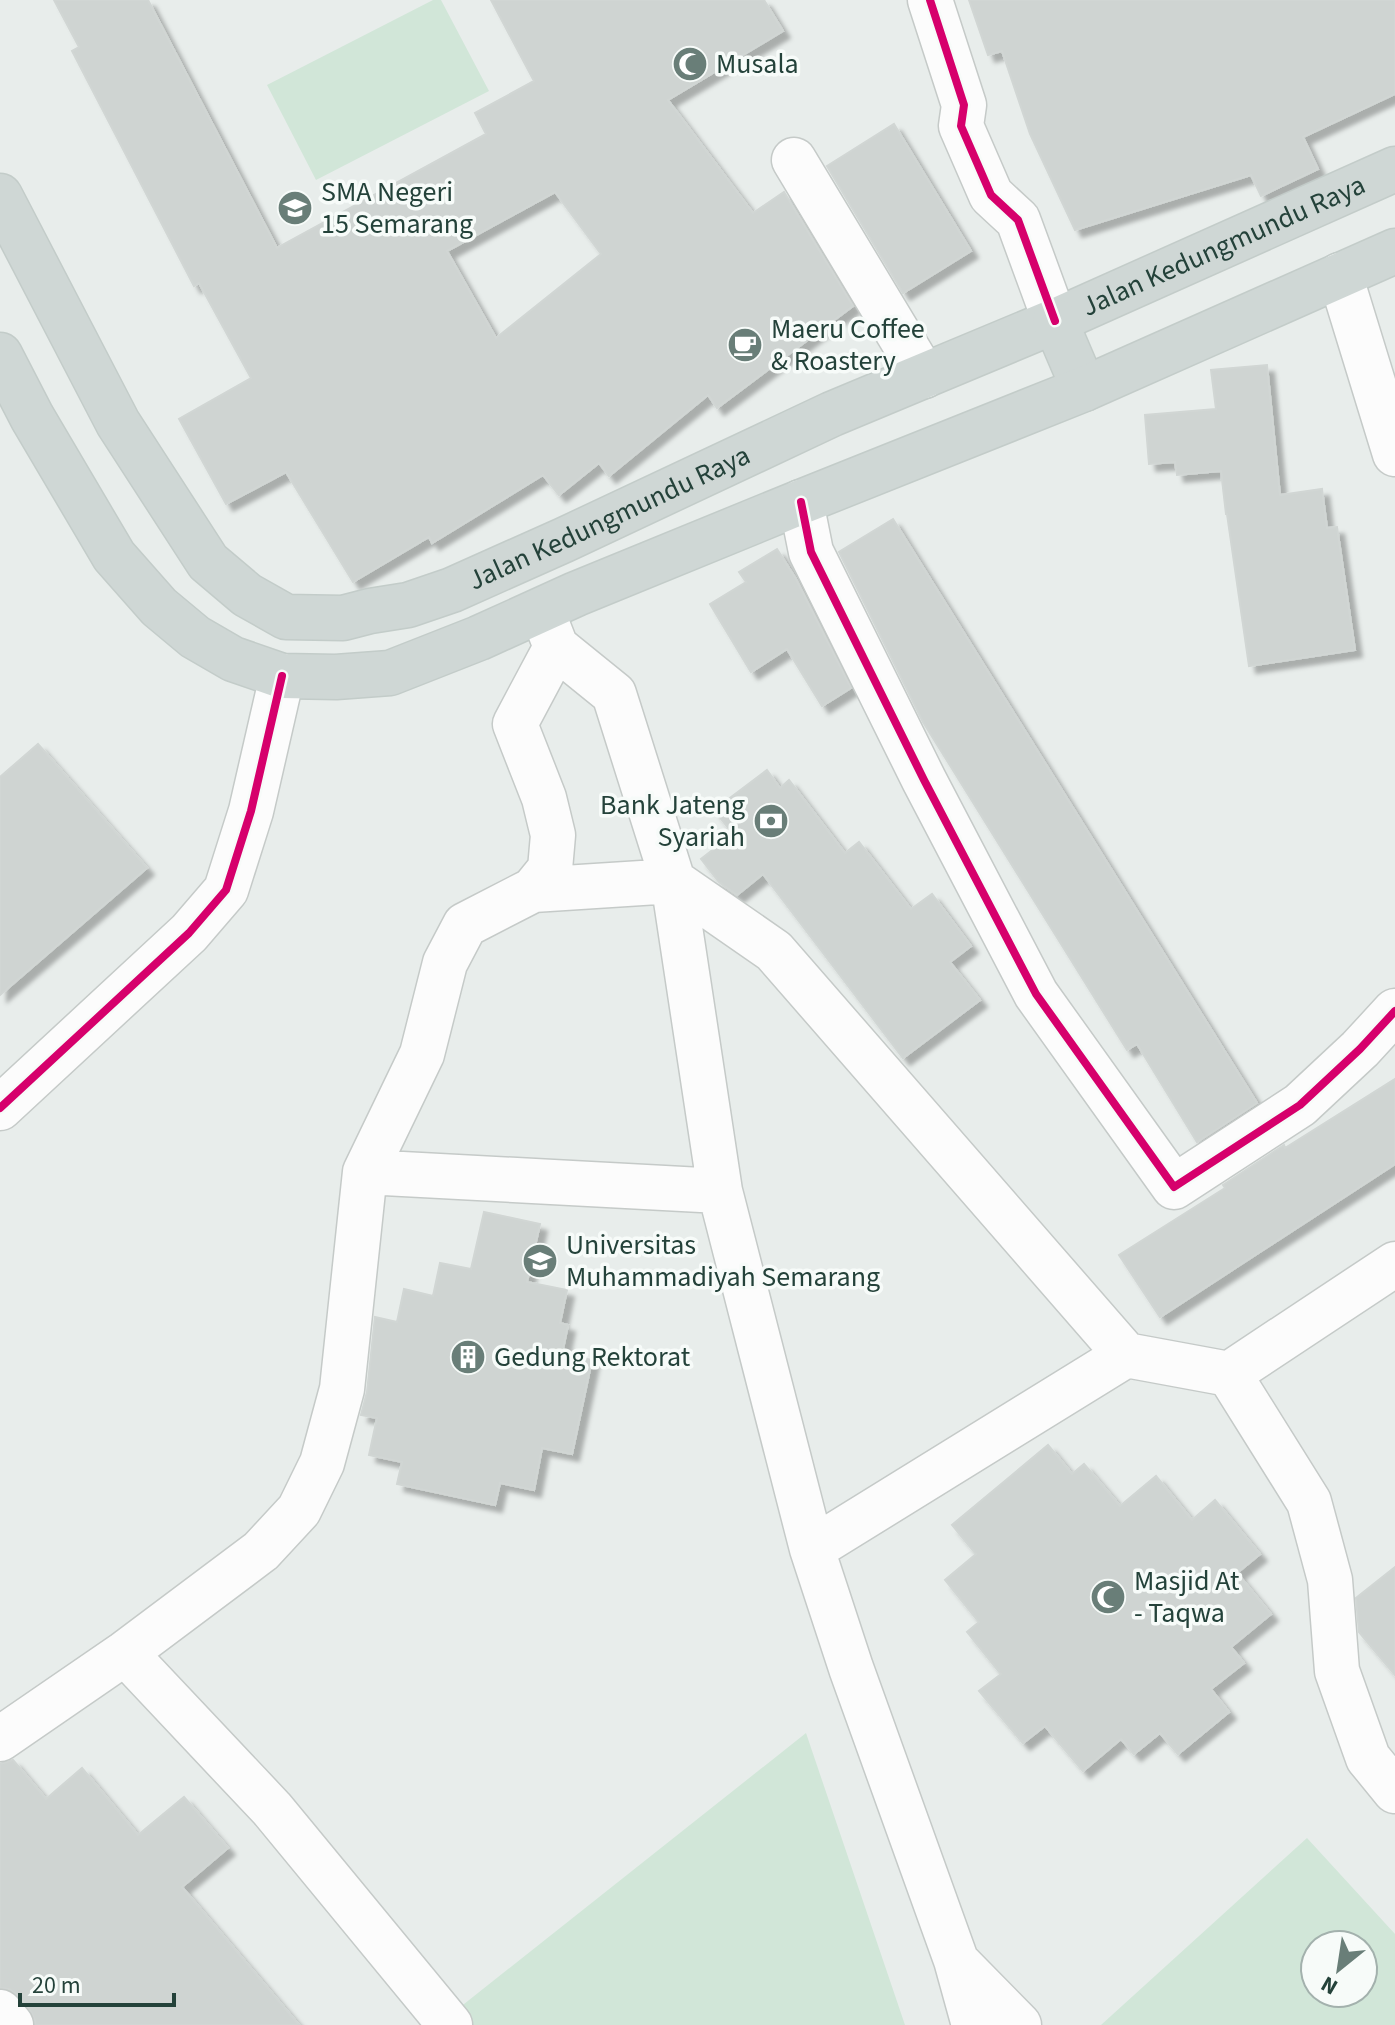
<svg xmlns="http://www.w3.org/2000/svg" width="1395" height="2025" font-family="'Source Sans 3',sans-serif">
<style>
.green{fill:#d1e6d8;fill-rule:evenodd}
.building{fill:#cfd4d2;stroke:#d1d6d4;stroke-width:2;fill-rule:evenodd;filter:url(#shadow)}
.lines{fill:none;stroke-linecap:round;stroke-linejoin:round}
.minor-casing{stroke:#c5cac8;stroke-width:47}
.major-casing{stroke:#c3ccc9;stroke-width:47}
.minor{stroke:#fcfcfc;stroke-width:44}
.major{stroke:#cfd7d5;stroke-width:44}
.cycleway-casing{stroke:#f7fbf9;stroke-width:13}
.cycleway{stroke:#d6006c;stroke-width:8}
.labels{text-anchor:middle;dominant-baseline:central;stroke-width:7;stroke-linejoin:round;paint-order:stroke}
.poi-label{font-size:28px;fill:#24423a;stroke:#f7fbf9;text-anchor:start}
.street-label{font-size:28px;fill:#24423a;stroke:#f7fbf9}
</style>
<defs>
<filter id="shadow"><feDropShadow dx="7" dy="7" stdDeviation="2" flood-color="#0004"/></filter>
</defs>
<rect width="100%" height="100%" fill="#e8edeb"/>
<!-- green -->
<path class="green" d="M433,0H441L489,91L316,180L267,85Z
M806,1733L905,2025H467L454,2012Z
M1307,1838L1395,1934V2025H1101ZM1315,1945H1363V1993H1315Z"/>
<!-- building -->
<path class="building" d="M54,0H148L277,248L486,134L475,113L534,81L491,0H764L783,31L668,100L753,213L784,192L853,306L717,408L708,395L609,476L599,463L559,495L543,475L432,543L429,537L353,582L286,472L226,504L179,419L251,378L199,283L194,286L72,51L79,47ZM555,192L601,254L496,338L447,251Z
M969,0H1395V94L1303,137L1318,169L1261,196L1251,175L1075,230L1030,134L1002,51L988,55Z
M894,124L971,251L903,293L827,166Z
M1267,365L1280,495L1322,489L1327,528L1337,527L1355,650L1249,666L1227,514H1226L1221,471L1177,475L1175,462L1149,464L1145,415L1216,409L1211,370Z
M893,519L1257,1103L1197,1142L1137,1044L1127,1050L923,722L839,552Z
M777,549L796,579L851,688L822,706L787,649L751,672L710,604L746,582L739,572Z
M38,744L147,868L0,995V777Z
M767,770L780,788L789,780L845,853L859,842L911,909L932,894L971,946L950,962L980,1000L903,1058L763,874L737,895L719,882L701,859L733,834L714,810Z
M1395,1079V1164L1160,1317L1119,1255L1225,1188L1223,1185L1284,1145L1285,1148Z
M484,1212L540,1224L527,1282L567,1290L560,1323L568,1325L562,1354L592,1360L572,1454L542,1448L534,1490L500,1483L495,1505L397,1484L402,1462L369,1455L377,1418L361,1415L367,1392L375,1317L397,1322L404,1289L433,1296L440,1263L471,1269Z
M1048,1445L1072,1474L1084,1464L1120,1506L1156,1476L1192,1520L1215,1500L1260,1554L1237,1573L1271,1614L1231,1647L1244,1663L1211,1689L1229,1712L1178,1754L1160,1733L1134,1754L1121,1739L1083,1771L1045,1726L1023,1743L979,1691L1001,1674L967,1632L979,1622L945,1580L976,1554L952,1525Z
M1395,1567V1675L1359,1632L1356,1598Z
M13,1760L46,1799L82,1768L138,1835L184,1797L228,1848L182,1887L299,2025H35V2020L30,2010L19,1996L9,1989L0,1988V1764Z"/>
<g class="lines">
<defs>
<path id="minor" d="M930,0L964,105L961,126L991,195L1018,220L1055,321
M794,160L924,376
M1340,275L1395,454
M801,502L811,552L924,780L1036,994L1174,1187L1300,1105L1360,1049L1395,1011
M542,611L556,647L614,694L673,881L720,1191L812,1549L851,1668L956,1960L974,2025
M533,890L673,881L774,951L1126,1355L1229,1374L1395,1264
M0,1108L189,933L226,890L251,811L282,676
M365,1172L720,1191
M1229,1374L1309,1502L1330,1580L1337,1671L1368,1758L1395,1791
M812,1549L1126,1355
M125,1653L272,1809L450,2025
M0,1739L125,1653L261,1551L299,1510L322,1463L342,1389L365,1172L422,1054L445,963L465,925L533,890L550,869L553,835L544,798L515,724L556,647
M960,1965L1019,2025
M0,2012L11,2025"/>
<g id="major">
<path id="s1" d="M0,196L118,423L208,562L247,595L286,617L343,618L370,611L408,605L452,590L564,540L832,414L1055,321L1395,169"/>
<path d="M1055,321L1084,389"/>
<path d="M0,355L32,417L114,556L159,607L195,637L233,659L282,676L336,677L390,673L479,638L576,594L801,502L1084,389L1395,251"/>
</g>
</defs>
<!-- minor casing -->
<use href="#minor" class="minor-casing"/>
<!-- major casing -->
<use href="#major" class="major-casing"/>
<!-- minor -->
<use href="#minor" class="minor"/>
<!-- major -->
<use href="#major" class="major"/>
<defs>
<path id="cycleway" d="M930,0L964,105L961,126L991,195L1018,220L1055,321
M801,502L811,552L924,780L1036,994L1174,1187L1300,1105L1360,1049L1395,1011
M0,1108L189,933L226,890L251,811L282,676"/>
</defs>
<!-- cycleway casing -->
<use href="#cycleway" class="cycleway-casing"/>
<!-- cycleway -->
<use href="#cycleway" class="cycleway"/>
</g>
<!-- icons -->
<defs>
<symbol id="mosque-disc" viewBox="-11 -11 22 22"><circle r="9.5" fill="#697e78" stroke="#f7fbf9"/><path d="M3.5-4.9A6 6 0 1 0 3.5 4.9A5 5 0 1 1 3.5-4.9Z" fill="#fff"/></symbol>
<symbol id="school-disc" viewBox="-11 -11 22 22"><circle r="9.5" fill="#697e78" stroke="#f7fbf9"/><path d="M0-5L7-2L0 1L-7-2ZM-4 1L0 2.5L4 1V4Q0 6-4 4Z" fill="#fff"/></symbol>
<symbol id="cafe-disc" viewBox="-11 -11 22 22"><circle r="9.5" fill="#697e78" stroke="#f7fbf9"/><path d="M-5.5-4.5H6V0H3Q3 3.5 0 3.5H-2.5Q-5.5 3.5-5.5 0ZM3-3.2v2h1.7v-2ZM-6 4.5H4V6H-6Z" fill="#fff"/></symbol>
<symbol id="bank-disc" viewBox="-11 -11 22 22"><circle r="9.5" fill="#697e78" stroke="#f7fbf9"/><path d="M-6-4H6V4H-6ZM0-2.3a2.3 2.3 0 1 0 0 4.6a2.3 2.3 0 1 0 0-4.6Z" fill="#fff"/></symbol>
<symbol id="university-disc" viewBox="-11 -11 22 22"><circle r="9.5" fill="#697e78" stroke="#f7fbf9"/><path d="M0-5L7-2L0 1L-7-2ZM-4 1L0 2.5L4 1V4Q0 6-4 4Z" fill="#fff"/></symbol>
<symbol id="building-disc" viewBox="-11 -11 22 22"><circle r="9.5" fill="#697e78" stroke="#f7fbf9"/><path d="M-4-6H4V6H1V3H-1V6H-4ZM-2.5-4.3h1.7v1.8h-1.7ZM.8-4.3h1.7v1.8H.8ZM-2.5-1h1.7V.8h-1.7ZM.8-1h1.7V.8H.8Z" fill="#fff"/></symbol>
</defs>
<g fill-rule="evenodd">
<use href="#mosque-disc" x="670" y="44" width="40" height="40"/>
<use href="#school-disc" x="275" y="188" width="40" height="40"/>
<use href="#cafe-disc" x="725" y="325" width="40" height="40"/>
<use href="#bank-disc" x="751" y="801" width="40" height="40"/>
<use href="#university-disc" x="520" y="1241" width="40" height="40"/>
<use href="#building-disc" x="448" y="1337" width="40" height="40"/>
<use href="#mosque-disc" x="1088" y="1577" width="40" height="40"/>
</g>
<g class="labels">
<!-- poi labels -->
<g class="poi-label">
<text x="716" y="64">Musala</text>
<text x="321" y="192">SMA Negeri<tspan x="321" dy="32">15 Semarang</tspan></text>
<text x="771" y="329">Maeru Coffee<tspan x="771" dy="32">&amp; Roastery</tspan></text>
<text x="745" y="805" text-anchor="end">Bank Jateng<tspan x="745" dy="32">Syariah</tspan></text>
<text x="566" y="1245">Universitas<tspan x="566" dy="32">Muhammadiyah Semarang</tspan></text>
<text x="494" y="1357">Gedung Rektorat</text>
<text x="1134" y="1581">Masjid At<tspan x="1134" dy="32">- Taqwa</tspan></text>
</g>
<!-- street labels -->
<g class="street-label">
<text stroke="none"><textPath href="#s1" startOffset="1532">Jalan Kedungmundu Raya</textPath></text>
<text stroke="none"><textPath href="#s1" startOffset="860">Jalan Kedungmundu Raya</textPath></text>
</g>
</g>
<!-- north arrow -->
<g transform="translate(1339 1969) rotate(210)"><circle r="38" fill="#f7fbf9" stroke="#a3b1ad" stroke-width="2"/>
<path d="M0-6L14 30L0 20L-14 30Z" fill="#697e78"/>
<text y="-12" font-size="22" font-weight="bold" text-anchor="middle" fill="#24423a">N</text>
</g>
<!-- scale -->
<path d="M20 1993v12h154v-12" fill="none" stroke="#24423a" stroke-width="4"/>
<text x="32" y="1993" font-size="24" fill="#24423a" stroke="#f7fbf9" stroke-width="6" paint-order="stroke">20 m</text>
</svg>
